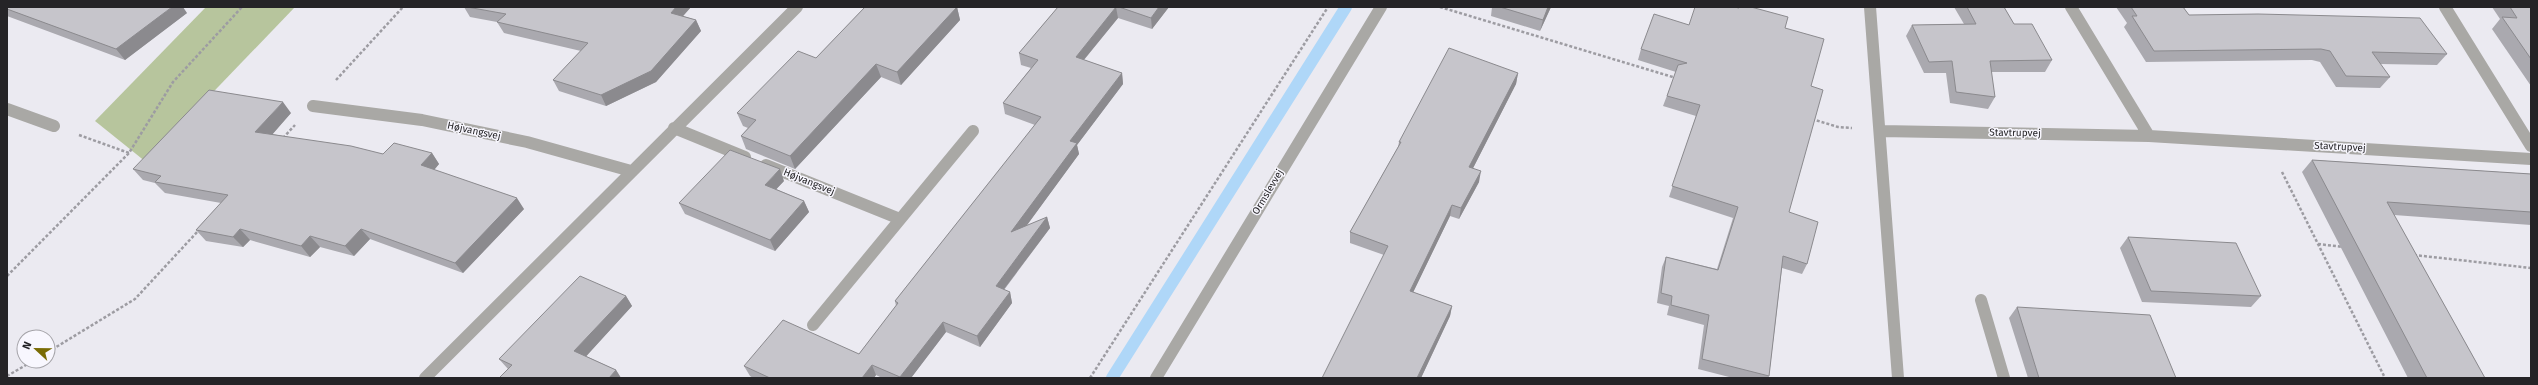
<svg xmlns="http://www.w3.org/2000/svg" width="2538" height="385" font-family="'Fira Sans',sans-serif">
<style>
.green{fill:#b7c59d}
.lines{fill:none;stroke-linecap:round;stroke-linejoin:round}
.stream{stroke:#afd7f8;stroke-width:12}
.path{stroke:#9d9ca2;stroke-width:2.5;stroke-dasharray:3 2;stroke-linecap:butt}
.minor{stroke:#a9a8a5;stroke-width:12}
.wall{fill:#aaa9af}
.shaded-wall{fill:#8b8a8e}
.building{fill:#c6c5cb;stroke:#8b8a8e}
.labels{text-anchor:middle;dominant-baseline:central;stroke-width:3;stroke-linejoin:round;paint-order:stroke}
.street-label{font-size:10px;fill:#252427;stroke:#f8f7fe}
</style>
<rect width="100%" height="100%" fill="#ebeaf1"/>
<!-- green -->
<path class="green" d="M206,7H295L146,162L95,121Z"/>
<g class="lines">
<!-- stream -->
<path class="stream" d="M1112,378L1346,7"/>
<!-- path -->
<path class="path" d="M1440,7L1676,78
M336,80L403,7
M1812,119L1838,127L1852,128
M79,135L129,153
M283,138L295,125
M2282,172L2385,378
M2318,244L2344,247
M2414,255L2531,268
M7,276L129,153L173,82L242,7
M48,352L135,299L199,230
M7,376L33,361
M1090,378L1328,7"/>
<!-- minor -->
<path class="minor" d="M1870,7L1898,378
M2071,7L2149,136
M2445,7L2531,146
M313,106L422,120L527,142L631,171
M7,109L54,126
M674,128L745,157
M1881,131L2149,136L2531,159
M766,165L900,219
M1981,300L2004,378
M813,325L973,131
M425,378L797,7
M1156,378L1381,7"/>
</g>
<!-- wall -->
<path class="wall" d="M7,7L187,13L125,60L7,16Z
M464,7H691L683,16L696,20L701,31L656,82L606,106L559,91L553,80L581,51L504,33L497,22L470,17Z
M865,7H957L960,20L901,85L881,77L795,169L746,149L741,136L748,128L743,126L737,113L816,58Z
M1058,7H1169L1152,29L1118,18L1084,60L1122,73L1123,84L1077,145L1079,154L1026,226L1047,217L1050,228L1004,290L1010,292L1012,303L980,347L946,332L911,378H882L876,375L874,378H753L750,376L744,366L859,354L896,306L895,301L1035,125L1005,114L1003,103L1031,68L1021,65L1019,53Z
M1492,7H1551L1540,31L1491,16Z
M1954,7H2004L2014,24L2052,60L2045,72H1991L1995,97L1988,109L1950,103L1946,73H1924L1906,36L1912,25L1964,24Z
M2116,7H2183L2189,15L2447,54L2437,65L2380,64L2390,77L2380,88L2336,87L2320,62L2312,60L2146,62L2124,27L2127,23Z
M2492,7H2531V86L2492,29L2500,19Z
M1689,25L1785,28L1811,86L1789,212L1807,264L1802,274L1782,268L1769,376L1768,378H1733L1698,369L1704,325L1667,315L1669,306L1657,303L1662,267L1666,257L1717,269L1733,218L1669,197L1696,116L1663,106L1676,72L1638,60L1641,49Z
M1518,73L1516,84L1473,168L1479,182L1459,219L1450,216L1413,292L1452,306L1450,316L1421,378L1384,255L1350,243V232L1398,147L1399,142Z
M291,113L272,134L383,154L432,153L439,164L434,170L524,209L463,273L370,239L354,256L320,247L310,257L250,240L243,247L206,241L196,230L221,203L165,193L155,183L143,180L133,169Z
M2312,160L2531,174V225L2394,215L2485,378H2408L2302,172Z
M784,181L776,189L804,201L809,212L775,251L685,214L679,203Z
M2128,237L2261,296L2251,307L2142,302L2120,248Z
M626,296L632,306L586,356L616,370L621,378H499L508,369L499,359Z
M2017,307L2176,378H2028L2009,318Z"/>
<!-- shaded-wall -->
<path class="shaded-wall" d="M172,7H183L187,13L125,60L116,49Z
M676,7H691L676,24L671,13Z
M957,7L960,20L901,85L897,72Z
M1116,7L1118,18L1077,68L1076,57Z
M1159,7H1169L1152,29L1151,18Z
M1548,7H1551L1540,31L1543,20Z
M696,20L701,31L656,82L606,106L601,95Z
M876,64L881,77L795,169L790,156Z
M1122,73L1123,84L1077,145L1079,154L1014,243L1011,232L1070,141Z
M1518,73L1516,84L1468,178L1469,167Z
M283,102L291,113L265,143L255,132Z
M432,153L439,164L429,176L421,165Z
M780,169L784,181L770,196L765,185Z
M1481,171L1479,182L1459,219L1461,208Z
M517,198L524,209L463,273L455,263Z
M804,201L809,212L775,251L770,240Z
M1452,205L1450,216L1409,301L1410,291Z
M1047,217L1050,228L998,297L996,286Z
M240,229L250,240L243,247L233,237Z
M361,229L370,239L354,256L345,246Z
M310,236L320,247L310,257L301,246Z
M1010,292L1012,303L980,347L977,336Z
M626,296L632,306L581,362L574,351Z
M1452,306L1450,316L1421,378H1417Z
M943,322L946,332L911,378H900V377Z
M872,365L876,375L874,378H862Z
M616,370L621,378H609Z"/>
<!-- building -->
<path class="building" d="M7,7H172L116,49L7,9Z
M467,7H676L671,13L696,20L651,71L601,95L553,80L588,43L497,22L506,14Z
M865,7H957L897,72L876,64L790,156L741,136L756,120L737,113L798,51L816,58Z
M1058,7H1116L1076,57L1122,73L1070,141L1077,143L1011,232L1047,217L996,286L1010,292L977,336L943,322L900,377L872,365L862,378H770L744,366L783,320L859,354L898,303L895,301L1041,117L1003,103L1038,60L1019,53Z
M1119,7H1159L1151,18Z
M1500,7H1548L1543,20Z
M1695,7H1734L1739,8V7H1751L1788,17L1785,28L1824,39L1811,86L1823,90L1789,212L1818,222L1807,264L1783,256L1769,376L1702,359L1709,315L1671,305L1672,296L1661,293L1666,257L1718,270L1738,207L1672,186L1700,105L1667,96L1678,65L1687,63L1641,49L1654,14L1689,25Z
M1967,7H2004L2014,24H2032L2052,60L1990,61L1995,97L1956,92L1952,61L1929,62L1912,25L1976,24Z
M2131,7H2183L2189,15L2258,14L2420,18L2447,54L2372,52L2390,77L2346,76L2330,51L2321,49L2154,51L2132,16H2137Z
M2510,7H2531V59L2502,17L2517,18Z
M1449,48L1518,73L1469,167L1481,171L1461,208L1452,205L1410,291L1452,306L1417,378H1322L1388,246L1350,232L1401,142H1399Z
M209,90L283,102L255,132L351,146L383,154L394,143L432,153L421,165L517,198L455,263L361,229L345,246L310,236L301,246L240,229L233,237L196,230L228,195L155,182L161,176L133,169Z
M730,150L780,169L765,185L804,201L770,240L679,203Z
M2312,160L2531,174V212L2387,202L2485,378H2427Z
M2128,237L2236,243L2261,296L2151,291Z
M580,276L626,296L574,351L616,370L609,378H499L512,365L499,359Z
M2017,307L2150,315L2176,378H2039Z"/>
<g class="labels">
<!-- street labels -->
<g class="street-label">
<text transform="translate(474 131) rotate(12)">Højvangsvej</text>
<text transform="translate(2015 133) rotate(1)">Stavtrupvej</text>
<text transform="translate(2340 147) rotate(3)">Stavtrupvej</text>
<text transform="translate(809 182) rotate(22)">Højvangsvej</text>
<text transform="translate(1268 192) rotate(-59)">Ormslevvej</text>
</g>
</g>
<!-- border -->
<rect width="2538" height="385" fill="none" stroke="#252427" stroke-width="16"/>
<!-- north arrow -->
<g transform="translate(36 349) rotate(292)"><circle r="19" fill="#f8f7fe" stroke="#a4a3a8"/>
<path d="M0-3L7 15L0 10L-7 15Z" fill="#7a6c05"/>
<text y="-6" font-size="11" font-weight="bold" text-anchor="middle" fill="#252427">N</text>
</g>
</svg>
